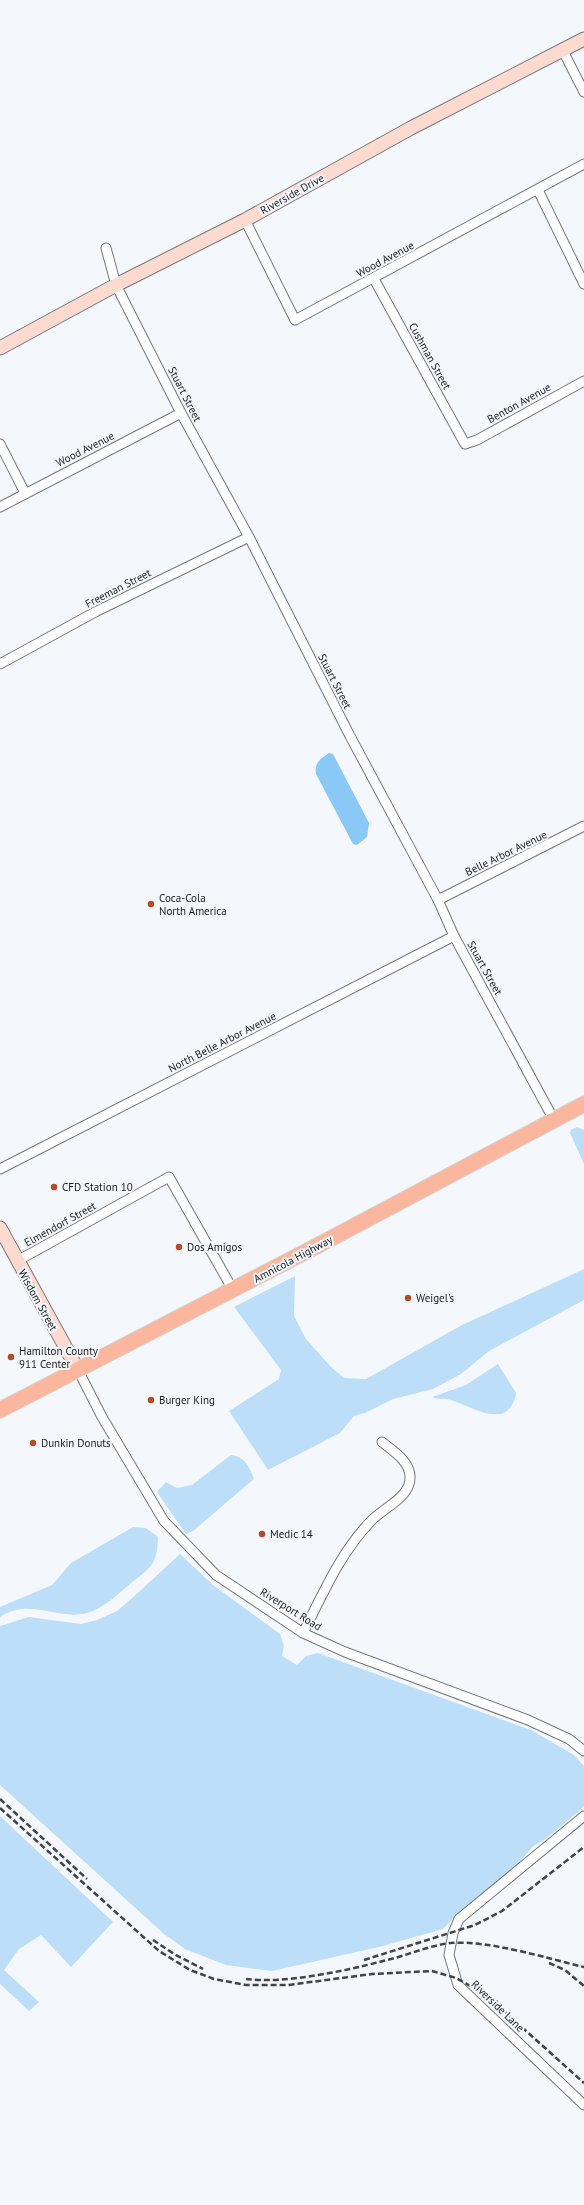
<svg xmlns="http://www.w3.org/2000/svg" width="584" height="2205" font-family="'PT Sans',sans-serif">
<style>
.green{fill:#bcdef9}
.water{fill:#8ac8f6}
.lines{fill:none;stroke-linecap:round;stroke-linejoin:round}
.street-casing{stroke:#73777a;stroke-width:11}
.secondary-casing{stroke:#73777a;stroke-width:15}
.primary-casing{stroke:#d5d6d6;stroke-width:17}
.street{stroke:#fff;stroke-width:9}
.secondary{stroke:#fddacf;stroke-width:13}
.primary{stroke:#fbb69e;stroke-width:15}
.rail{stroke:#414345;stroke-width:2.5;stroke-dasharray:6 3;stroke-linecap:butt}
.poi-dot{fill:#b44c27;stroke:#f4f8fc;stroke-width:1.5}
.labels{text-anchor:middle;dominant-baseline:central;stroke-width:4;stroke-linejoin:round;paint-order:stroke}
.street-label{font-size:11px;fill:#181a1b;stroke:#f4f8fc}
.poi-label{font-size:11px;fill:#181a1b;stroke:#f4f8fc;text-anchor:start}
</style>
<rect width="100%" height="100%" fill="#f4f8fc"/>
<!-- green -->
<path class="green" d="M577,1127L584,1130V1164L570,1133L571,1130Z
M584,1269V1300L489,1351L461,1374L433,1389L393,1399L365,1413L354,1416L340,1433L268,1470L229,1411L279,1379L281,1370L234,1307L295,1276L294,1316L306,1339L331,1367L344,1378L366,1379L462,1325Z
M498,1364L516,1393C509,1432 473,1407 451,1400C444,1398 439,1400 432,1397L466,1385Z
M231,1455C245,1457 249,1466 254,1479L193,1531L186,1534L157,1492L166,1482L177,1488L192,1485Z
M133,1527L146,1528L158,1537C157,1566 151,1567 130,1584C117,1595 104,1608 87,1613C58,1621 30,1597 0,1617V1607L52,1585L71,1563Z
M180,1554L213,1585L280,1634L284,1646L282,1656L297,1665L306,1656L318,1653L531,1730L574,1755L584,1766V1807L544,1840L532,1847L517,1865L460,1911L443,1929L379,1947L272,1971L226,1965L185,1949L164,1934L0,1785V1626L29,1617L81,1624L97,1620L117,1611L129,1601Z
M0,1816L113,1922L71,1967L41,1935L19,1949L4,1970L39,2002L29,2011L0,1984Z"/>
<!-- water -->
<path class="water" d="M329,753L333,754L369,823L367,837L357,845L353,844L316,774C314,763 321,758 329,753Z"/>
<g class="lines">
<defs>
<path id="street" d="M563,51L584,92
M538,190L584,284
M245,220L295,320L584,164
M106,248L116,285L181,413L249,537L350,736L438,900L454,936L554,1120
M374,279L465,444L477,440L584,381
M0,444L25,493
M0,507L181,413
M0,664L97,611L249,537
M438,900L584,826
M0,1169L454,936
M17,1261L169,1177L233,1290
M78,1370L102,1417L164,1521L216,1575L303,1633L345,1652L528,1720L569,1739L584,1751
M303,1633C323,1594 340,1553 371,1521C383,1508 411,1497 410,1477C410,1461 393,1451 382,1442
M584,1816L459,1919L453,1933L449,1955L458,1985L584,2105"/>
<path id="secondary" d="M0,348L116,285L245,220L411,128L584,39
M0,1228L78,1370"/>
<path id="primary" d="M0,1410L313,1248L584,1104"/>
</defs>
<!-- street casing -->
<use href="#street" class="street-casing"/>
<!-- secondary casing -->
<use href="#secondary" class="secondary-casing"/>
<!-- primary casing -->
<use href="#primary" class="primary-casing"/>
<!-- street -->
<use href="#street" class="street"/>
<!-- secondary -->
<use href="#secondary" class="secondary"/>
<!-- primary -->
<use href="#primary" class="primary"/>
<!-- rail -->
<path class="rail" d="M0,1799L87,1879
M0,1808L159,1951L190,1970L214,1979L246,1985H288L372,1974L432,1971L456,1978L485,1994L584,2083
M153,1940L174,1954L203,1969
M364,1960L475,1925L502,1911L584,1847
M549,1963L565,1970L584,1986
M246,1979C284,1984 345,1971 383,1961C406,1956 427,1946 450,1943C490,1940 545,1958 584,1967"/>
</g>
<!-- markers -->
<g class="poi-dot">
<circle cx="151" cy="904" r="4"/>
<circle cx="54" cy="1187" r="4"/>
<circle cx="179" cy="1247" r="4"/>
<circle cx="408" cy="1298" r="4"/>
<circle cx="11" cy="1357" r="4"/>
<circle cx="151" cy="1400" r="4"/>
<circle cx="33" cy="1443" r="4"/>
<circle cx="262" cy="1534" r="4"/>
</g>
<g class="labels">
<!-- street labels -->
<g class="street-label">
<text transform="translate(292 194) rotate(-29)">Riverside Drive</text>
<text transform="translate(385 259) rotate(-28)">Wood Avenue</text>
<text transform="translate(430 356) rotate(61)">Cushman Street</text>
<text transform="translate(185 394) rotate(63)">Stuart Street</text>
<text transform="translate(519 403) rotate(-29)">Benton Avenue</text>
<text transform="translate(85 449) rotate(-27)">Wood Avenue</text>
<text transform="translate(118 588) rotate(-27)">Freeman Street</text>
<text transform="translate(335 681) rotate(63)">Stuart Street</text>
<text transform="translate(506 853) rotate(-26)">Belle Arbor Avenue</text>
<text transform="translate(485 968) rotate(61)">Stuart Street</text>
<text transform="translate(222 1042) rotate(-27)">North Belle Arbor Avenue</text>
<text transform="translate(60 1224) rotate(-29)">Elmendorf Street</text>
<text transform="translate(293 1259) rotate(-28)">Amnicola Highway</text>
<text transform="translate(38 1300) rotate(61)">Wisdom Street</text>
<text transform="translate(291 1609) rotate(32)">Riverport Road</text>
<text transform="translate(498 2006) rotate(44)">Riverside Lane</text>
</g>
<!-- poi labels -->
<g class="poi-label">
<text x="159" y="898">Coca-Cola<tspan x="159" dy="13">North America</tspan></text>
<text x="62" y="1187">CFD Station 10</text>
<text x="187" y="1247">Dos Amigos</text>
<text x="416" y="1298">Weigel's</text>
<text x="19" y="1351">Hamilton County<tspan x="19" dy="13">911 Center</tspan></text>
<text x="159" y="1400">Burger King</text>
<text x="41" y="1443">Dunkin Donuts</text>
<text x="270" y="1534">Medic 14</text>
</g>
</g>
</svg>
